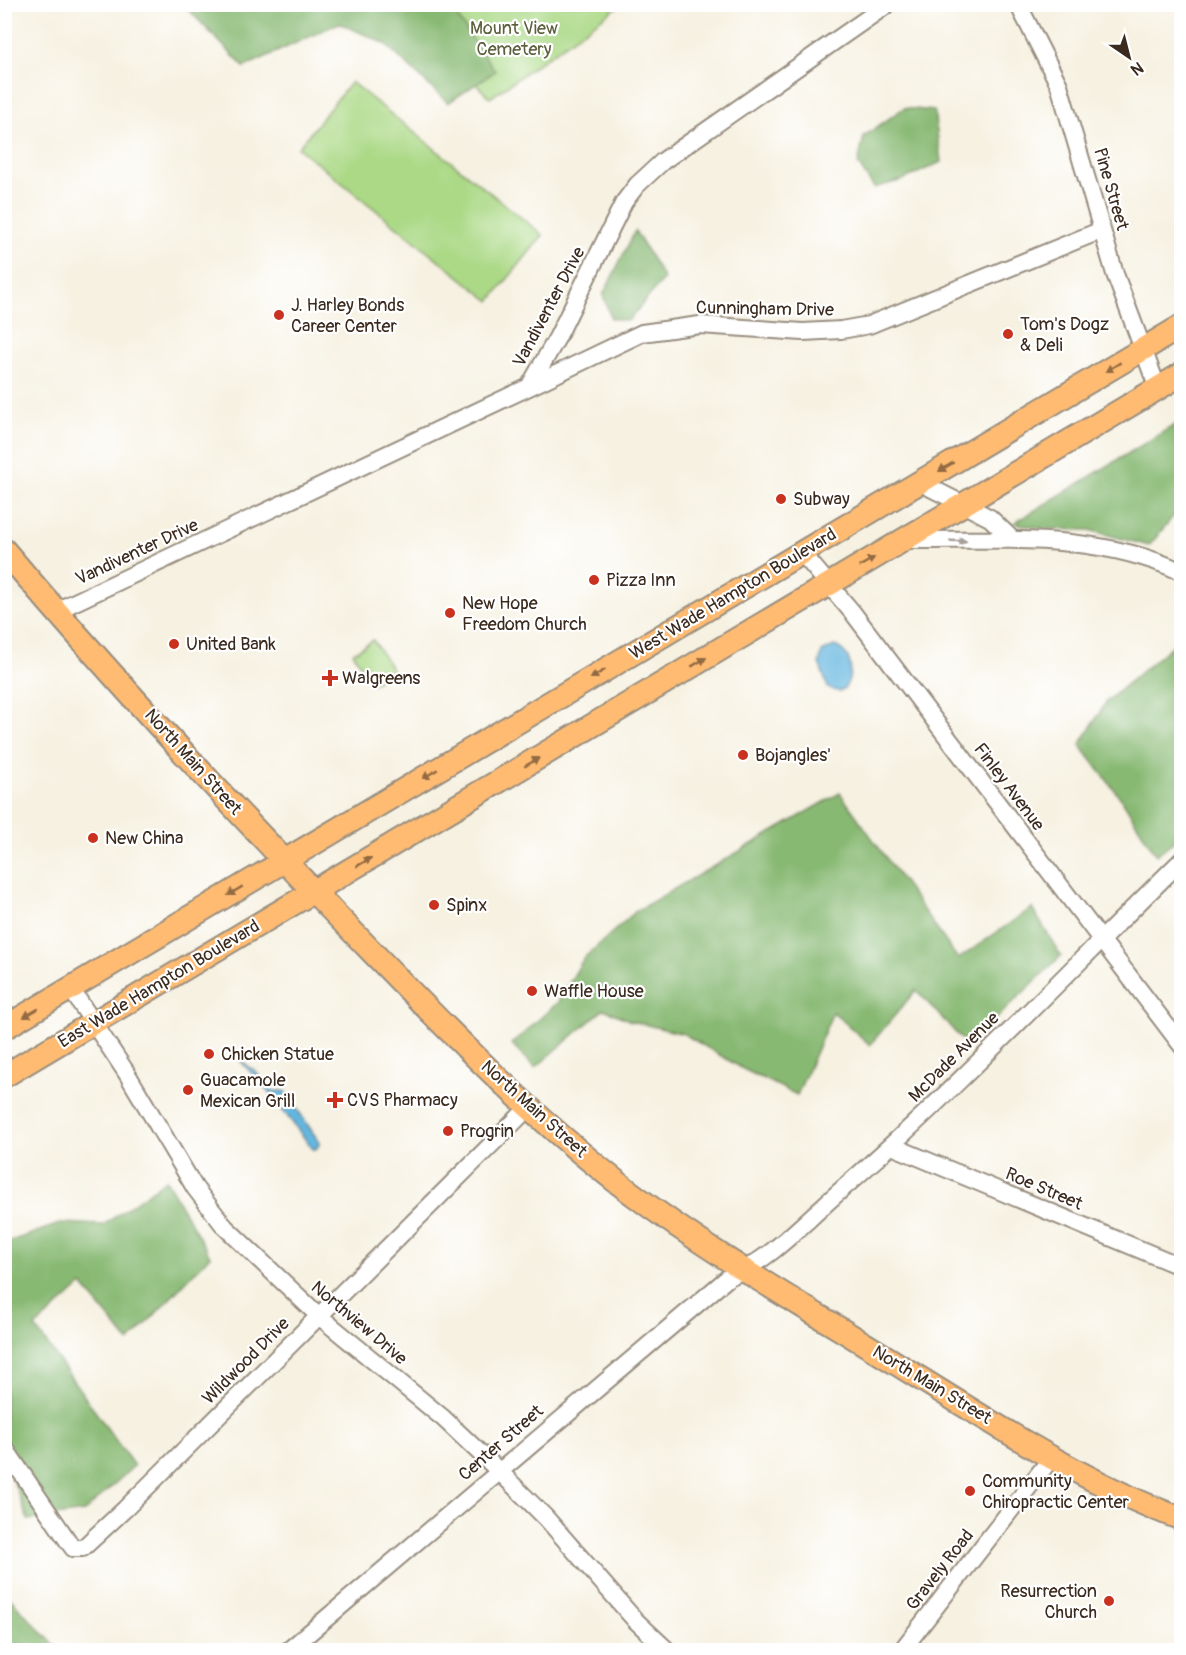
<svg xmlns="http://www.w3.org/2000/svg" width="1186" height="1655" font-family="Pangolin,sans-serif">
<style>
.green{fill:#abd986;stroke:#738252;stroke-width:1.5}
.forest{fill:#88b973;stroke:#627248;stroke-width:1.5}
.water{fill:#63b6df;stroke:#4f707e;stroke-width:1.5}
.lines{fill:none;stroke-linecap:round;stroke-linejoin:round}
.minor-casing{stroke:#988e80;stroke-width:20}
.major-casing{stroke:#988e80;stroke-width:26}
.minor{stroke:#fff;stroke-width:16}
.major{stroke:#ffbb71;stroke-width:22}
.oneway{fill:#936b43}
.oneway2{fill:#a79f9a}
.poi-dot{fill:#c8321e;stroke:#fff;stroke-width:2}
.labels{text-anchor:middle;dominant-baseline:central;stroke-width:4.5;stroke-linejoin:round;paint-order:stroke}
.park-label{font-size:18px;fill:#5d5f3d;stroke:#fff}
.street-label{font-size:18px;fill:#3b2a1e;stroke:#fff}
.poi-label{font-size:18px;fill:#3b2a1e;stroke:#fff;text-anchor:start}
</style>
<rect width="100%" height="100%" fill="#fff"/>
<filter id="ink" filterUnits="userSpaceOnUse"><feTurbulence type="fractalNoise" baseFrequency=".0167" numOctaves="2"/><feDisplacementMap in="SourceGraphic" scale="12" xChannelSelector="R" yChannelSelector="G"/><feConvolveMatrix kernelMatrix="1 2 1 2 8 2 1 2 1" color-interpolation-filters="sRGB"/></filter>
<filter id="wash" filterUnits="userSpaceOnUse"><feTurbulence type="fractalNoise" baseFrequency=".008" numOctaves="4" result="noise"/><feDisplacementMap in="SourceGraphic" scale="24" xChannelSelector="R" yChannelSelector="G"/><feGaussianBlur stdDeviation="1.35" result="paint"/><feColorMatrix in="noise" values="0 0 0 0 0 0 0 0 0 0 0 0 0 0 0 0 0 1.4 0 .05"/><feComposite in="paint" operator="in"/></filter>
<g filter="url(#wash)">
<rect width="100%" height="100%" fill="#f6f1e1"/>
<!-- green -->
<path class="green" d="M449,5H620L490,98L476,84L495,71Z
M351,82L543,235L490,301L298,148Z
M373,640L393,671L372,684L353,653Z"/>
<!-- forest -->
<path class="forest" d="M184,5H449L495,71L448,103L384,43L339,23L244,67Z
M904,108L934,111L941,162L903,180L874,188L858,164L864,136Z
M635,231L664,279L628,321L611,318L603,295Z
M1181,421V507L1149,546L1089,530L1043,529L1014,523Z
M1181,638V836L1156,855L1122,800L1080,745L1106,702Z
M840,793L958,959L1032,908L1061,956L968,1046L916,990L870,1045L833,1012L797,1095L745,1070L684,1034L631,1021L604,1009L535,1068L512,1044L558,1002L584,958L636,911Z
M166,1180L210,1256L129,1342L82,1285L35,1327L134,1466L84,1512L28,1520L5,1459V1243L62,1223L103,1225Z
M4,1593L8,1596L59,1650H5Z"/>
<!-- water -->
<path class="water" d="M834,646C855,652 855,681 840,692L828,688L819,663L822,652Z
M238,1058L255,1071L273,1091H285L320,1143L316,1149H313L270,1094Z"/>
</g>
<g filter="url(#ink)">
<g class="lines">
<defs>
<path id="minor" d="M1018,4L1059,85L1115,274L1158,389
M529,387L642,333L700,325L803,332L841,330L869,325L1102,230
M919,482L990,518L1012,539
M904,540C997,541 1095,531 1182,572
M802,553L853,613L1182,1046
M56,611L529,387L557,338L624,202L637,185L663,161L888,4
M71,989L126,1072L195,1188L225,1227L319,1316L443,1418L499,1471L546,1518L635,1620L667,1650
M892,1146L1182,1267
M4,1447L68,1541L73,1548H83L125,1509L529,1107
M289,1650L729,1277C771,1260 805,1221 840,1191C959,1087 1068,971 1182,860
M902,1650L1052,1457"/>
<path id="major" d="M4,550C114,680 230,805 348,927C438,1020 527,1114 630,1192C715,1256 807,1308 897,1364C988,1420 1081,1482 1182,1519
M4,1028L1182,326
M4,1076L1182,374"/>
</defs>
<!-- minor casing -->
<use href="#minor" class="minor-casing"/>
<!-- major casing -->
<use href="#major" class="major-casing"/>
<!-- minor -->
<use href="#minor" class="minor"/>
<!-- major -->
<use href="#major" class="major"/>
</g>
<!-- one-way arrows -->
<defs><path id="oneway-solid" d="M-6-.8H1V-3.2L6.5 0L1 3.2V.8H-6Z" transform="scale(1.5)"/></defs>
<g class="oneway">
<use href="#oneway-solid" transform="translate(1113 367) rotate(149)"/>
<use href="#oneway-solid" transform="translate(946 467) rotate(149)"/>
<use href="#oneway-solid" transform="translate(867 562) rotate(-31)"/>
<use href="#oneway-solid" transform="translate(699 662) rotate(-31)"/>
<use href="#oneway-solid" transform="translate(598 674) rotate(149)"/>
<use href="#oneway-solid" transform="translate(532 762) rotate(-31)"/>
<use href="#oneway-solid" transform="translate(430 774) rotate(149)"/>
<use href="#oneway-solid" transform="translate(364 862) rotate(-31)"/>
<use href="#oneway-solid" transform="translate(235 891) rotate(149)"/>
<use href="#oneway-solid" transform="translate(31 1013) rotate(150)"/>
</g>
<use class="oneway2" href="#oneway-solid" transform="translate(958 541) rotate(2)"/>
</g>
<!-- markers -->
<g class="poi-dot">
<circle cx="279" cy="315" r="6"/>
<circle cx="1008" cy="334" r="6"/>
<circle cx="781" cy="499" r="6"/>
<circle cx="594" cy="580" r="6"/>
<circle cx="450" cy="613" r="6"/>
<circle cx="174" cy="644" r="6"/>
<path d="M327 669h6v6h6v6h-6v6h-6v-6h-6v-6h6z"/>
<circle cx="743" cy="755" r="6"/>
<circle cx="93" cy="838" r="6"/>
<circle cx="434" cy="905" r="6"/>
<circle cx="532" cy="991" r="6"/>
<circle cx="209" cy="1054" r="6"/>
<circle cx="188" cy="1090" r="6"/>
<path d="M332 1091h6v6h6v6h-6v6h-6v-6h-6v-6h6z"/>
<circle cx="448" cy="1131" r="6"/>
<circle cx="970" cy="1491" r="6"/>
<circle cx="1109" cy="1601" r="6"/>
</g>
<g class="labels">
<!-- park labels -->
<g class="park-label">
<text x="514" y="28">Mount View<tspan x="514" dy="21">Cemetery</tspan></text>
</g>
<!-- street labels -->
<g class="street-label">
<text transform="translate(1111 189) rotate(74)">Pine Street</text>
<text transform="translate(549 307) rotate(-62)">Vandiventer Drive</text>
<text transform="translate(765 309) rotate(1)">Cunningham Drive</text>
<text transform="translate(137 552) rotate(-25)">Vandiventer Drive</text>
<text transform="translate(733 594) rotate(-31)">West Wade Hampton Boulevard</text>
<text transform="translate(193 762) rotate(48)">North Main Street</text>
<text transform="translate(1009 787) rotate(53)">Finley Avenue</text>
<text transform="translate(159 984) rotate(-31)">East Wade Hampton Boulevard</text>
<text transform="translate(954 1057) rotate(-45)">McDade Avenue</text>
<text transform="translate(534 1109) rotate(42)">North Main Street</text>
<text transform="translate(1044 1189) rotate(23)">Roe Street</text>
<text transform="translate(359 1323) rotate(40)">Northview Drive</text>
<text transform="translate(246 1361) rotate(-45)">Wildwood Drive</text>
<text transform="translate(932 1385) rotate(31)">North Main Street</text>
<text transform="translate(501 1443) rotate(-41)">Center Street</text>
<text transform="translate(940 1570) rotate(-52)">Gravely Road</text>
</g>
<!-- poi labels -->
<g class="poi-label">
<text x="291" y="305">J. Harley Bonds<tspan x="291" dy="21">Career Center</tspan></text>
<text x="1020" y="324">Tom's Dogz<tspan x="1020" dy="21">&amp; Deli</tspan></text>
<text x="793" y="499">Subway</text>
<text x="606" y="580">Pizza Inn</text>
<text x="462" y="603">New Hope<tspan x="462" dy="21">Freedom Church</tspan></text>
<text x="186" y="644">United Bank</text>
<text x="342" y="678">Walgreens</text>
<text x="755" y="755">Bojangles'</text>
<text x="105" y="838">New China</text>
<text x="446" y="905">Spinx</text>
<text x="544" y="991">Waffle House</text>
<text x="221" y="1054">Chicken Statue</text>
<text x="200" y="1080">Guacamole<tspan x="200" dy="21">Mexican Grill</tspan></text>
<text x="347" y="1100">CVS Pharmacy</text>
<text x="460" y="1131">Progrin</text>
<text x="982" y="1481">Community<tspan x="982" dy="21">Chiropractic Center</tspan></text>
<text x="1097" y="1591" text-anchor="end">Resurrection<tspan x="1097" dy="21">Church</tspan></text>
</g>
</g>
<!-- margin -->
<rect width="1186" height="1655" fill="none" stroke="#fff" stroke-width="24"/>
<!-- north arrow -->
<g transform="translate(1129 57) rotate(145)" stroke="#ffffff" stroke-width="4.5" paint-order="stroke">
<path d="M0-4.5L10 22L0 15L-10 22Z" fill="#3b2a1e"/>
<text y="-9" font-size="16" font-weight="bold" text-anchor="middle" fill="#3b2a1e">N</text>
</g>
</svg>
